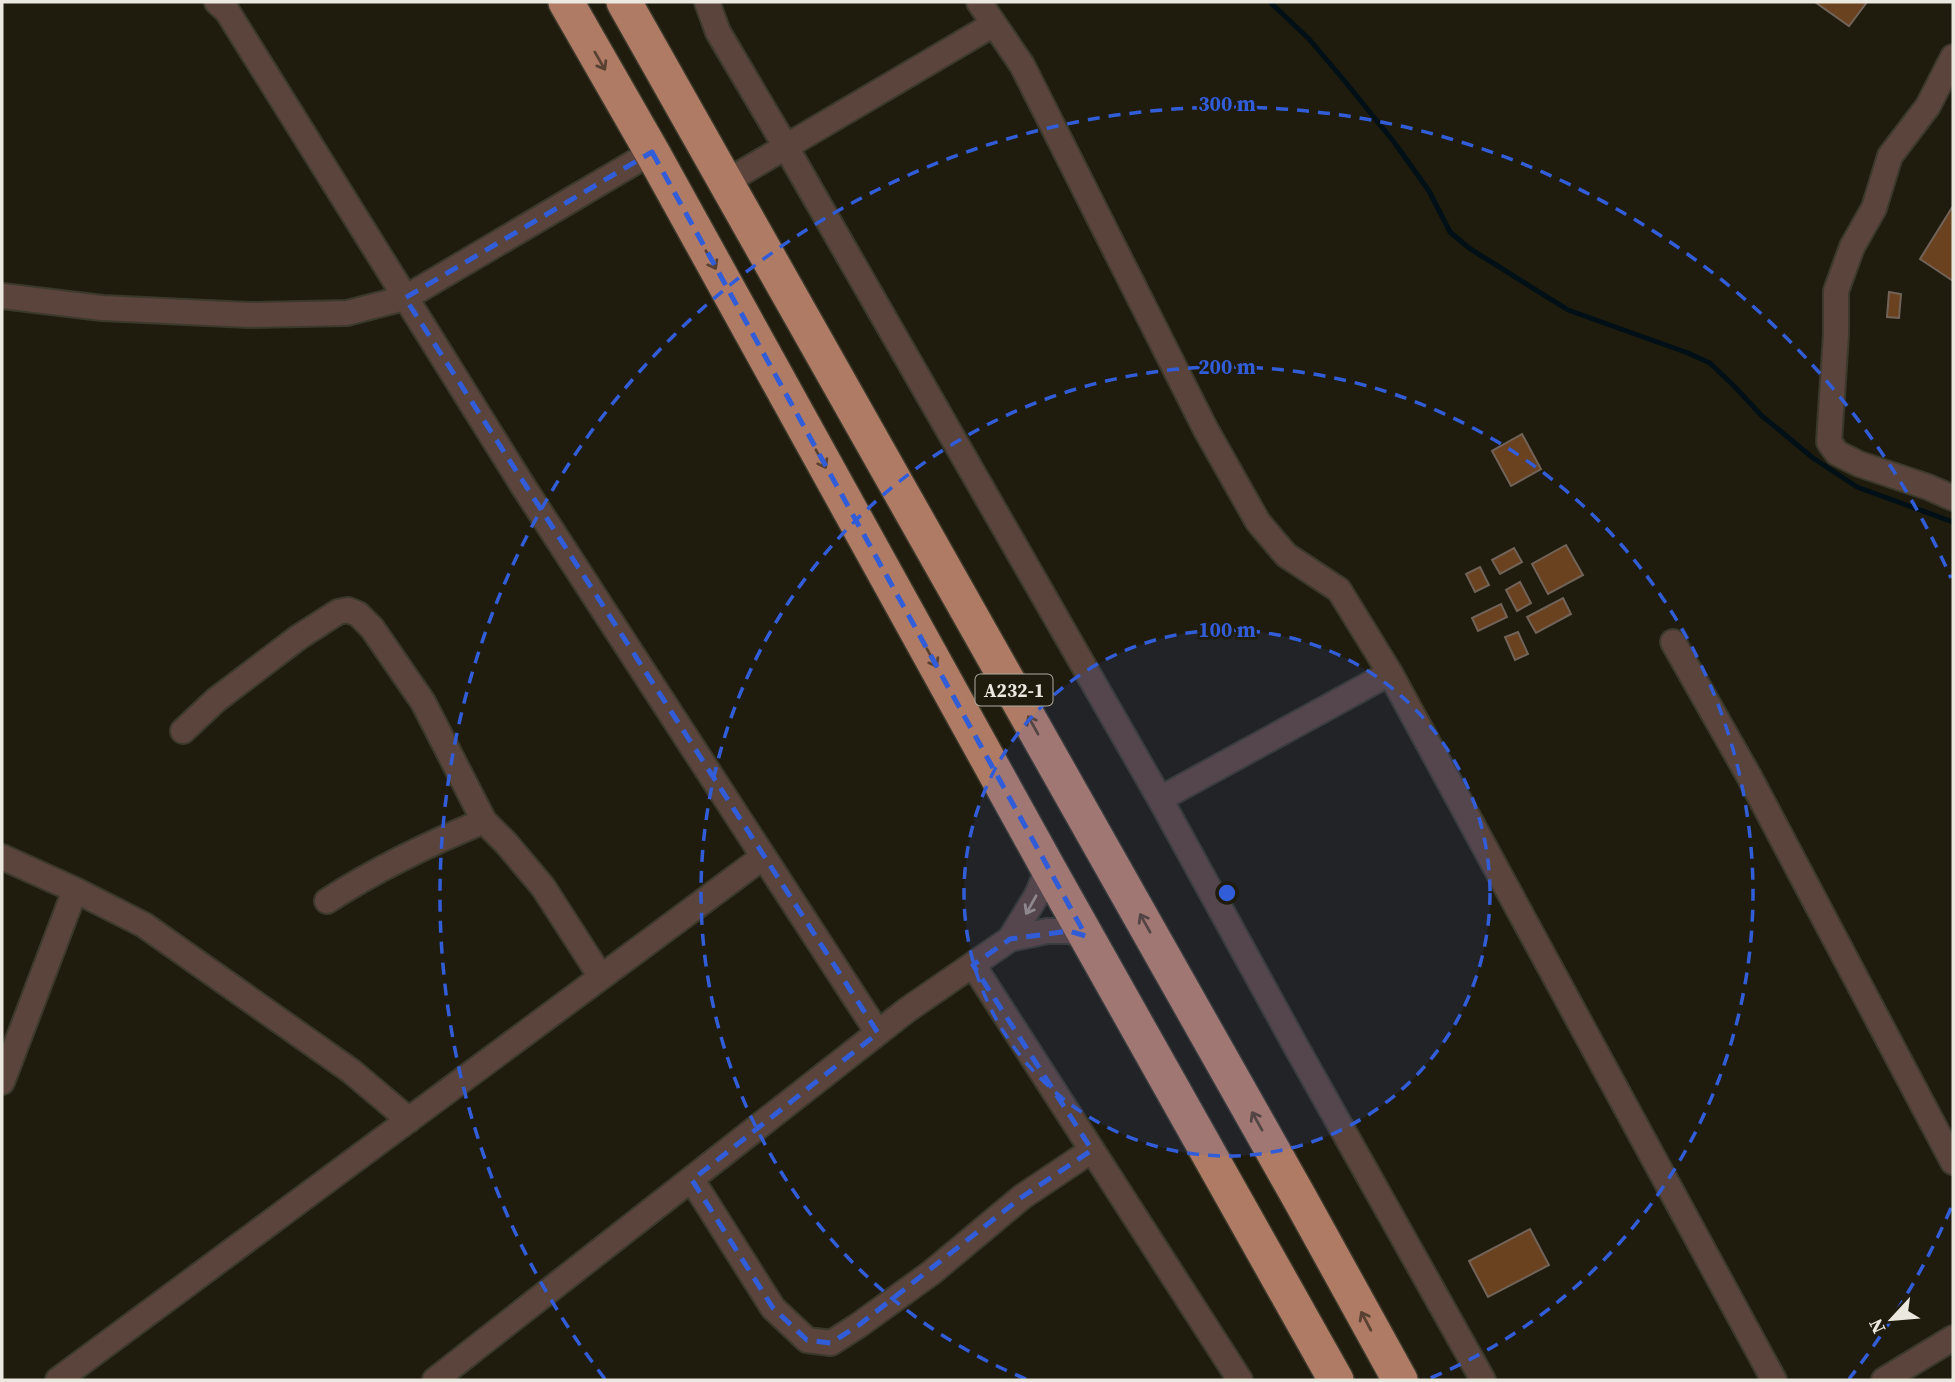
<svg xmlns="http://www.w3.org/2000/svg" width="1955" height="1382" font-family="'Source Serif 4',serif">
<style>
.lines{fill:none;stroke-linecap:round;stroke-linejoin:round}
.stream{stroke:#001016;stroke-width:5}
.building{fill:#6a421f;stroke:#716358;stroke-width:2}
.minor-casing{stroke:#3b392b;stroke-width:28}
.highway-casing{stroke:#3b392b;stroke-width:38}
.minor{stroke:#5a443b;stroke-width:24}
.highway{stroke:#b07b65;stroke-width:35}
.oneway{stroke:#594231}
.oneway2{stroke:#9b8e85}
.marked{fill:none;stroke:#325dd9;stroke-width:5;stroke-dasharray:14 9;stroke-linejoin:round}
.ring{fill:none;stroke:#325dd9;stroke-width:3.5;stroke-dasharray:12 9}
.labels{text-anchor:middle;dominant-baseline:central;stroke-width:5;stroke-linejoin:round;paint-order:stroke}
.shield{fill:#1f1c0e;stroke:#adaba0;stroke-width:2}
.shield-label{font-size:19px;font-weight:bold;fill:#eae8df}
.centre{fill:#325dd9;stroke:#1f1c0e;stroke-width:3.5}
.ring-label{font-size:21px;text-anchor:middle;font-weight:bold;fill:#325dd9;stroke:#1f1c0e;stroke-width:5;stroke-linejoin:round;paint-order:stroke}
</style>
<rect width="100%" height="100%" fill="#1f1c0e"/>
<g class="lines">
<!-- stream -->
<path class="stream" d="M1270,2L1309,39L1343,79L1394,142L1429,191L1450,232L1469,248L1568,310L1688,353L1710,363L1735,387L1761,415L1813,458L1857,487L1953,522"/>
</g>
<!-- building -->
<path class="building" d="M1815,2H1867L1849,26Z
M1953,206V281L1920,259Z
M1889,292L1901,294L1899,318L1887,317Z
M1522,434L1541,469L1511,486L1492,451Z
M1566,545L1583,575L1548,594L1532,564Z
M1514,548L1522,562L1500,574L1492,560Z
M1480,567L1489,585L1475,592L1466,574Z
M1520,582L1531,603L1517,611L1506,590Z
M1563,598L1571,614L1536,633L1527,617Z
M1501,604L1507,617L1478,631L1472,618Z
M1518,632L1528,654L1515,660L1505,637Z
M1530,1229L1549,1265L1488,1297L1469,1261Z"/>
<g class="lines">
<defs>
<path id="minor" d="M217,2L227,11L523,486L878,1033
M707,2L718,32L786,147L1160,799L1294,1043L1483,1380
M979,2L1022,65L1206,430L1258,522L1286,555L1339,590L1390,673L1774,1380
M1953,57L1928,106L1890,156L1874,208L1852,247L1836,291V334L1829,442L1837,453L1859,464L1928,487L1953,498
M726,182L994,24
M2,296L102,308L249,315L347,313L405,298L652,152
M1673,642L1750,778L1953,1162
M183,731L216,700L299,637L338,612L348,610L358,614L372,628L423,702L484,821L506,843L543,887L601,977
M1160,799L1390,673
M2,857L75,890L144,925L351,1071L409,1120
M327,901C378,868 428,844 484,821
M1010,939L1037,895L1048,868
M973,965L1240,1380
M2,1082L75,890
M692,1180L773,1308L807,1340L831,1343L859,1325L931,1273L1022,1197L1092,1150
M58,1380L763,857
M435,1380L907,1010L1010,939L1047,931H1069L1086,936
M1884,1380L1953,1338"/>
<path id="highway" d="M566,2L652,152L1048,868L1336,1380
M624,2L1299,1197L1400,1380"/>
</defs>
<!-- minor casing -->
<use href="#minor" class="minor-casing"/>
<!-- highway casing -->
<use href="#highway" class="highway-casing"/>
<!-- minor -->
<use href="#minor" class="minor"/>
<!-- highway -->
<use href="#highway" class="highway"/>
</g>
<!-- one-way arrows -->
<defs><path id="oneway-shaft" d="M-6 0H5M1.5-3L5.5 0L1.5 3" fill="none" stroke-width="1.6" stroke-linecap="round" stroke-linejoin="round" transform="scale(1.75)"/></defs>
<g class="oneway">
<use href="#oneway-shaft" transform="translate(600 61) rotate(60)"/>
<use href="#oneway-shaft" transform="translate(711 260) rotate(61)"/>
<use href="#oneway-shaft" transform="translate(821 459) rotate(61)"/>
<use href="#oneway-shaft" transform="translate(932 658) rotate(61)"/>
<use href="#oneway-shaft" transform="translate(1033 725) rotate(-119)"/>
<use href="#oneway-shaft" transform="translate(1145 923) rotate(-119)"/>
<use href="#oneway-shaft" transform="translate(1257 1121) rotate(-119)"/>
<use href="#oneway-shaft" transform="translate(1366 1321) rotate(-118)"/>
</g>
<use class="oneway2" href="#oneway-shaft" transform="translate(1031 905) rotate(119)"/>
<!-- marked area -->
<path class="marked" d="M652,152L1086,936L1069,931L1010,939L973,965L1092,1150L1022,1197L859,1325L831,1343L807,1340L773,1308L692,1180L878,1033L405,298Z"/>
<!-- distance rings -->
<circle cx="1227" cy="893" r="263" fill="#325dd9" fill-opacity=".12"/>
<g class="ring">
<circle cx="1227" cy="893" r="263"/>
<path d="M1026 1379A526 526 0 1 1 1428 1379"/>
<path d="M1951 1208A789 789 0 0 1 1849 1379M605 1379A789 789 0 1 1 1951 578"/>
</g>
<g class="labels">
<!-- shield labels -->
<rect class="shield" x="975.5" y="674.5" width="77" height="31" rx="5"/>
<g class="shield-label">
<text x="1014" y="690">A232-1</text>
</g>
</g>
<circle cx="1227" cy="893" r="10" class="centre"/>
<g class="ring-label">
<text x="1227" y="111">300 m</text>
<text x="1227" y="374">200 m</text>
<text x="1227" y="637">100 m</text>
</g>
<!-- border -->
<rect width="1955" height="1382" fill="none" stroke="#eae8df" stroke-width="7"/>
<!-- north arrow -->
<g transform="translate(1892 1319) rotate(244)" stroke="#1f1c0e" stroke-width="5" paint-order="stroke">
<path d="M0-5L12 26L0 18L-12 26Z" fill="#eae8df"/>
<text y="-10" font-size="19" font-weight="bold" text-anchor="middle" fill="#eae8df">N</text>
</g>
</svg>
